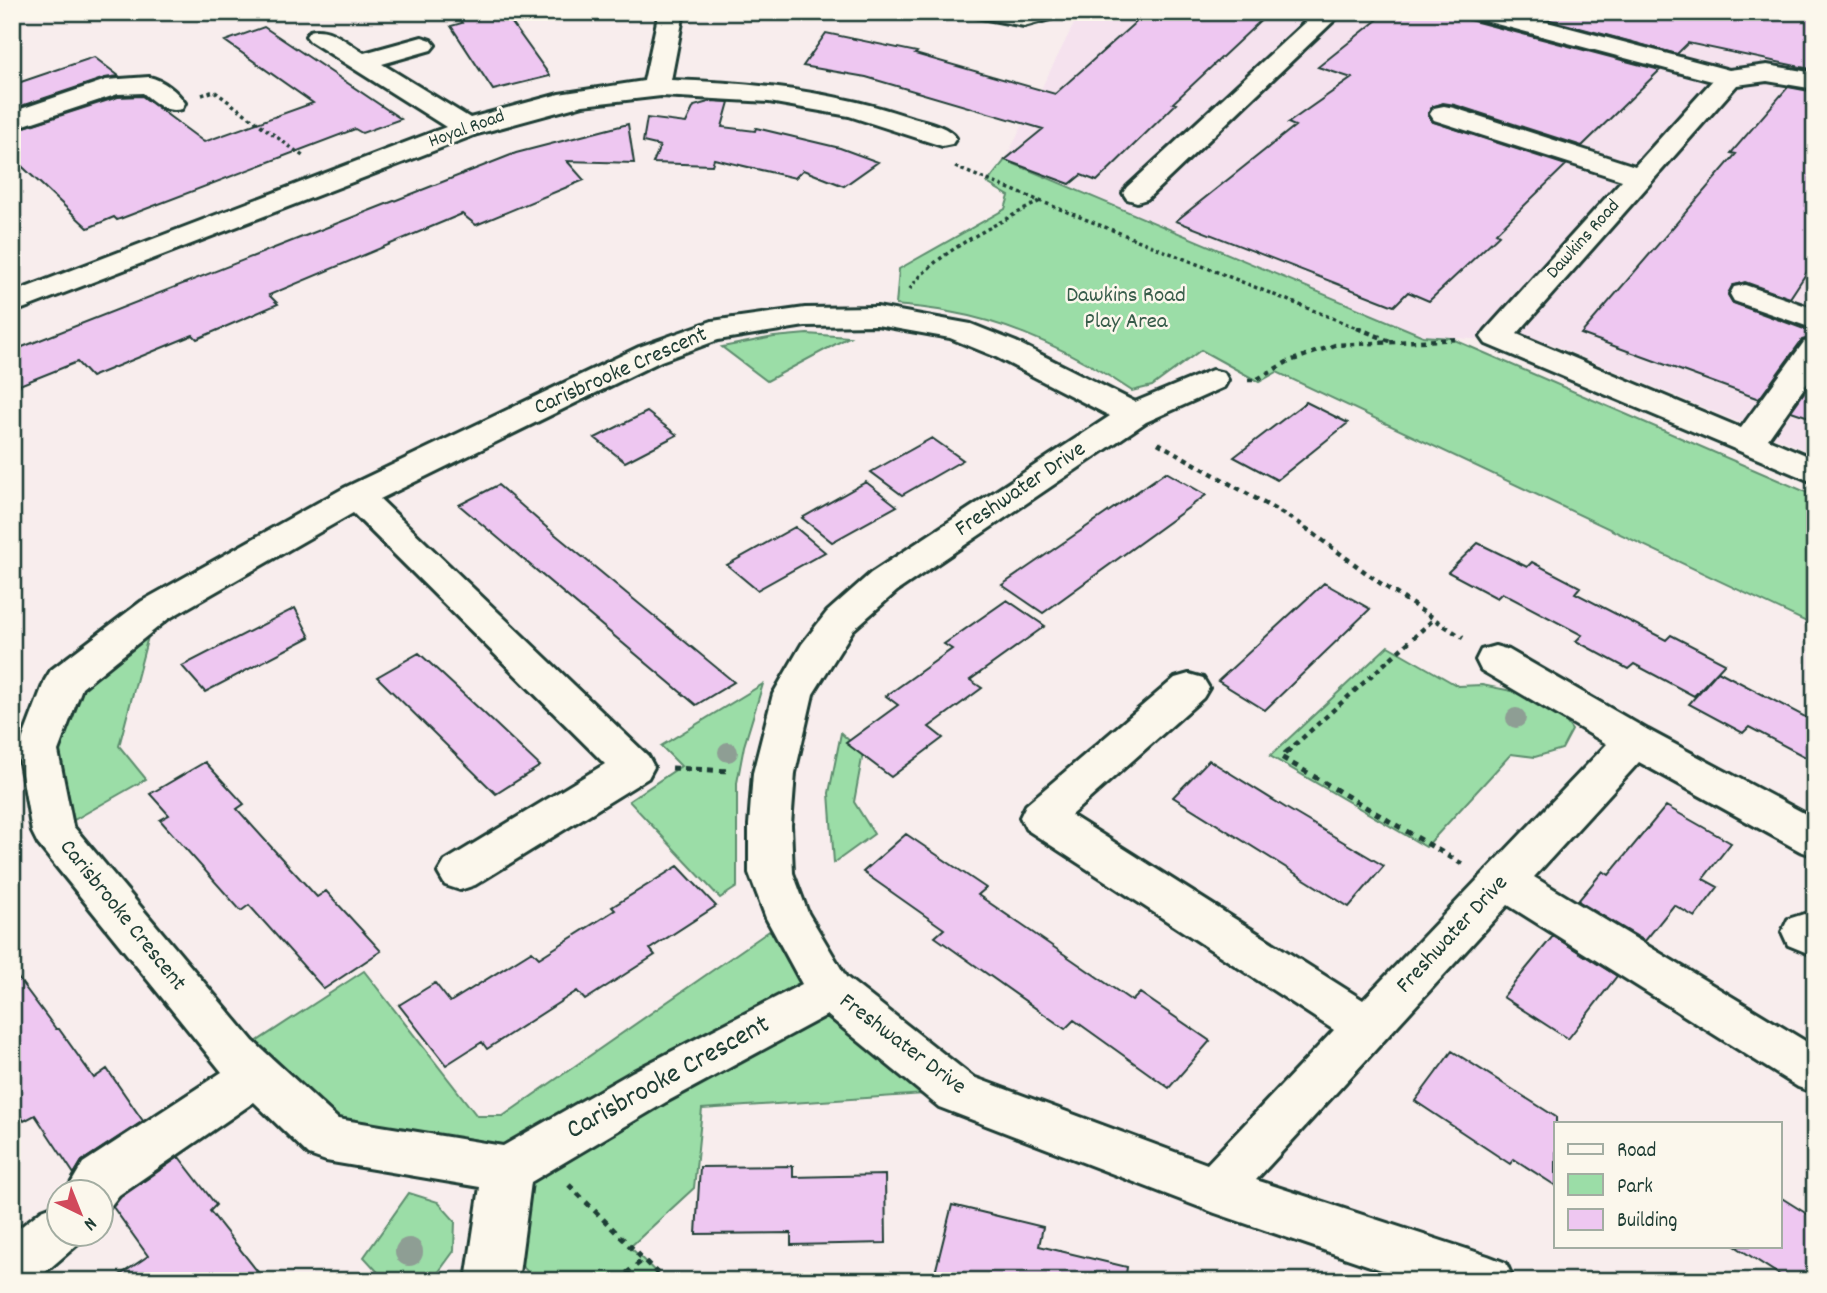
<svg xmlns="http://www.w3.org/2000/svg" width="1827" height="1293" font-family="Dekko,sans-serif">
<style>
.built{fill:#f5e2ee}
.green{fill:#9bdda7;stroke:#5d8d6e;stroke-width:2}
.building{fill:#eec7f1;stroke:#1f3d34;stroke-width:2}
.lines{fill:none;stroke-linecap:round;stroke-linejoin:round}
.minor-casing{stroke:#1f3d34;stroke-width:6}
.path-far2{stroke:#1f3d34;stroke-width:3.5;stroke-dasharray:3.5 3.5;stroke-linecap:butt}
.path-far1{stroke:#1f3d34;stroke-width:4.5;stroke-dasharray:5 5;stroke-linecap:butt}
.path{stroke:#1f3d34;stroke-width:5;stroke-dasharray:6 6;stroke-linecap:butt}
.minor{fill:#fbf7ec;fill-rule:evenodd}
.tree{fill:#8e9e94}
.labels{text-anchor:middle;dominant-baseline:central;stroke-width:5;stroke-linejoin:round;paint-order:stroke}
.far-street-label{font-size:19px;fill:#1f3d34;stroke:#fbf7ec}
.park-label{font-size:23px;fill:#385d4b;stroke:#fbf7ec}
.street-label{font-size:23px;fill:#1f3d34;stroke:#fbf7ec}
.near-street-label{font-size:28px;fill:#1f3d34;stroke:#fbf7ec}
</style>
<rect width="100%" height="100%" fill="#f8eded"/>
<filter id="ink" filterUnits="userSpaceOnUse"><feTurbulence type="fractalNoise" baseFrequency=".0143" numOctaves="2"/><feDisplacementMap in="SourceGraphic" scale="14" xChannelSelector="R" yChannelSelector="G"/><feConvolveMatrix kernelMatrix="1 2 1 2 8 2 1 2 1" color-interpolation-filters="sRGB"/></filter>
<g filter="url(#ink)">
<!-- built -->
<path class="built" d="M1080,12H1815V454L1551,344L1424,336L1005,160Z"/>
<!-- green -->
<path class="green" d="M1005,160L1423,336L1450,338L1815,496V626L1277,372L1259,382L1201,350L1152,386L1132,391C1079,355 1013,323 949,312C932,308 913,307 896,305L899,269L1005,209L1009,196L987,183Z
M807,334L849,337L767,381L722,347L774,337Z
M155,610L119,746L146,779L53,832L38,751L65,680Z
M1388,646L1458,686L1482,685L1537,696L1557,710L1572,730L1562,749L1535,757L1511,754L1426,847L1270,756Z
M763,684L744,746L737,783V887L720,898L629,801L681,766L661,746Z
M841,733L863,753L854,802L874,834L834,863L829,793Z
M788,918L956,1092L702,1109L694,1188L630,1247L665,1281H535L498,1236L508,1169L326,1139L236,1055L364,971L477,1116H503Z
M409,1193L438,1202L455,1221L454,1251L432,1281H386L364,1257Z"/>
<!-- building -->
<path class="building" d="M455,12H504L550,76L493,90L451,26L462,23Z
M1147,12H1270L1173,103L1176,104L1097,181L1081,175L1070,184L1005,160L1043,129L866,77L803,66L826,33L917,52L915,54L1055,94Z
M1387,12H1465L1469,20L1660,70L1582,146L1455,105L1443,103L1432,107L1428,115L1433,122L1566,165L1496,233L1499,235L1429,301L1408,292L1394,306L1176,221L1295,126L1288,123L1352,78L1318,67Z
M1520,12H1815V70L1688,43L1677,54Z
M264,27L401,119L362,133L355,129L117,220L114,217L88,228L12,157V131L118,97L142,96L204,142L313,103L225,41Z
M94,57L119,76L105,78L12,109V85Z
M1788,87L1815,92V260L1790,298L1745,282L1732,286L1728,295L1733,303L1815,333V337L1802,340L1759,399L1581,334L1736,154L1731,153Z
M712,101L729,102L722,127L755,131L756,128L840,148L878,162L844,186L803,170L795,178L714,159L712,165L653,163L660,146L643,142L647,118L686,123L694,106Z
M628,124L634,163L567,161L584,180L476,225L462,214L269,295L278,304L197,339L193,335L91,377L77,362L12,388V351L516,153Z
M1815,377V419L1791,411Z
M1306,402L1348,423L1277,480L1234,457Z
M647,412L677,435L625,462L595,438Z
M932,438L963,460L902,495L871,472Z
M1166,472L1206,495L1043,613L1002,585Z
M866,482L897,506L832,542L802,518Z
M498,485L545,526L734,682L696,705L459,505Z
M795,527L825,552L757,590L727,565Z
M1478,543L1527,567L1532,562L1580,587L1575,593L1666,640L1671,635L1725,663L1694,696L1634,664L1628,669L1576,641L1582,635L1502,593L1497,598L1448,572Z
M1324,583L1370,609L1265,710L1218,681Z
M1007,600L1045,626L970,680L982,688L929,727L943,738L891,777L846,743L898,705L886,696L952,649L944,644Z
M295,608L310,637L205,692L182,666Z
M419,653L485,714L540,766L496,794L377,677Z
M1718,671L1815,722V762L1749,727L1743,733L1689,704Z
M1209,760L1286,808L1384,866L1349,907L1173,797Z
M205,762L244,804L237,809L283,860L317,897L326,891L381,951L324,989L249,905L241,911L160,820L169,815L150,794Z
M1666,806L1731,843L1703,879L1718,887L1695,917L1674,905L1645,941L1578,901L1603,871L1609,875Z
M906,834L986,888L978,895L1132,1001L1140,993L1210,1041L1169,1088L1074,1020L1065,1029L935,937L944,929L863,872Z
M678,866L716,906L650,949L655,955L585,1000L577,991L487,1049L482,1042L446,1065L399,1005L435,983L450,1002L532,951L539,958L615,910L612,907Z
M1553,936L1617,976L1568,1039L1503,997Z
M12,970L56,1029H59L94,1078L107,1069L143,1121L82,1161L74,1174L35,1115L24,1121L12,1103Z
M1452,1051L1556,1117V1186L1514,1159L1510,1164L1415,1101Z
M179,1157L216,1205L210,1211L265,1281H111L148,1256L113,1207L121,1197Z
M793,1166V1177L885,1175L886,1243L791,1245V1233L696,1234L700,1167Z
M1780,1197L1815,1219V1281H1789L1735,1246H1780Z
M952,1205L1043,1227L1039,1246L1127,1267L1125,1281H968L935,1273Z"/>
<g class="lines">
<defs>
<path id="minor" d="M659,12H684L671,80C754,83 834,91 913,118C927,122 948,126 956,138L952,144L942,146L849,116L769,102L661,96L583,105L477,134L12,313V293L446,127L310,41L306,36L310,31C330,26 347,43 364,53L422,37L431,40L435,45L431,50L382,64L470,118L559,94L644,81Z
M973,12H1060L1057,17L1024,26L976,17Z
M1316,12H1343L1147,199L1137,202L1127,199L1123,193L1127,187Z
M1467,12H1509L1729,70L1767,65L1815,73V89L1767,81L1737,85L1517,334L1741,428L1804,342L1815,339V372L1768,439L1815,459V483L1486,344L1481,337L1486,330L1622,180L1434,120L1430,114L1434,108L1444,106L1454,108L1635,166L1712,81L1470,17Z
M149,77C163,80 177,91 185,103L182,109C164,113 156,103 143,93L118,94L12,129V112L106,80Z
M1745,285L1815,309V329L1734,301L1730,294L1734,287Z
M877,307L971,324L1016,342L1135,402L1212,370L1224,373L1228,380L1224,387L1146,422L897,591L853,630L813,694L795,773L791,825L793,873L808,913L846,977L973,1077L1207,1164L1334,1030L1026,829L1020,817L1026,805L1175,678L1189,674L1203,678L1209,688L1203,698L1071,815L1363,1000L1607,744L1481,670L1476,660L1481,650L1495,646L1509,650L1648,730L1815,819V856L1800,851L1639,762L1534,877L1815,1047V1093L1798,1087L1508,905L1256,1180L1488,1256L1506,1263L1514,1281H1414L1215,1213L939,1107L827,1015L666,1102L531,1182L518,1281H466L480,1187L326,1161L309,1155L254,1102L119,1195L109,1208L102,1211V1192H66L83,1163L222,1072L38,844L32,832L18,751L45,680L51,670L142,601L344,488L639,347L712,321L805,308ZM877,325L950,338L994,356L1110,416L871,573L827,612L802,644L773,694L753,773L749,825V873L766,918L802,984L632,1072L503,1146L338,1119L253,1041L73,826L58,751L82,688L168,619L353,513L605,764L445,861L438,873L445,885L460,890L475,885L648,778L654,767L648,756L380,499L661,361L718,340L805,326Z
M1804,914L1815,917V956L1788,945L1782,932L1788,919Z
M60,1203V1234H83L78,1244L35,1281H12V1234L42,1210Z"/>
</defs>
<!-- minor casing -->
<use href="#minor" class="minor-casing"/>
<!-- path-far2 -->
<path class="path-far2" d="M202,95L214,91L304,157
M955,167L1362,330
M910,289C936,251 1000,223 1040,201"/>
<!-- path-far1 -->
<path class="path-far1" d="M1357,328L1390,341
M1248,380H1256L1287,362L1335,345L1459,339
M1158,443L1299,523L1380,583L1463,638
M1287,752L1434,619"/>
<!-- path -->
<path class="path" d="M1289,750L1281,757L1462,864
M672,768L730,771
M569,1185L665,1281
M617,1281L644,1259"/>
<!-- minor -->
<use href="#minor" class="minor"/>
</g>
<!-- trees -->
<g class="tree">
<circle cx="1516" cy="718" r="10"/>
<circle cx="728" cy="752" r="10"/>
<circle cx="409" cy="1252" r="14"/>
</g>
</g>
<g class="labels">
<!-- far-street labels -->
<g class="far-street-label">
<text transform="translate(467 130) rotate(-20)">Hoyal Road</text>
<text transform="translate(1584 240) rotate(-48)">Dawkins Road</text>
</g>
<!-- park labels -->
<g class="park-label">
<text x="1126" y="296">Dawkins Road<tspan x="1126" dy="26">Play Area</tspan></text>
</g>
<!-- street labels -->
<g class="street-label">
<text transform="translate(621 372) rotate(-24)">Carisbrooke Crescent</text>
<text transform="translate(1021 490) rotate(-34)">Freshwater Drive</text>
<text transform="translate(122 916) rotate(51)">Carisbrooke Crescent</text>
<text transform="translate(1453 935) rotate(-47)">Freshwater Drive</text>
<text transform="translate(902 1045) rotate(37)">Freshwater Drive</text>
</g>
<!-- near-street labels -->
<g class="near-street-label">
<text transform="translate(669 1079) rotate(-29)">Carisbrooke Crescent</text>
</g>
</g>
<!-- margin -->
<rect width="1827" height="1293" fill="none" stroke="#fbf7ec" stroke-width="42"/>
<rect x="21" y="21" width="1785" height="1251" fill="none" stroke="#1f3d34" stroke-width="2.5" filter="url(#ink)"/>
<!-- legend -->
<rect x="1554" y="1122" width="228" height="126" fill="#fbf7ec" stroke="#a3ada2" stroke-width="2"/>
<rect x="1568" y="1144" width="35" height="10" fill="#fbf7ec" stroke="#a3ada2" stroke-width="2"/>
<text x="1617" y="1156" font-size="21" fill="#1f3d34">Road</text>
<rect x="1568" y="1174" width="35" height="21" fill="#9bdda7" stroke="#a3ada2" stroke-width="2"/>
<text x="1617" y="1192" font-size="21" fill="#1f3d34">Park</text>
<rect x="1568" y="1209" width="35" height="21" fill="#eec7f1" stroke="#a3ada2" stroke-width="2"/>
<text x="1617" y="1226" font-size="21" fill="#1f3d34">Building</text>
<!-- north arrow -->
<g transform="translate(80 1213) rotate(137)"><circle r="33" fill="#fbf7ec" stroke="#a3ada2" stroke-width="2"/>
<path d="M0-5L12 26L0 18L-12 26Z" fill="#d1495b"/>
<text y="-10" font-size="19" font-weight="bold" text-anchor="middle" fill="#1f3d34">N</text>
</g>
</svg>
